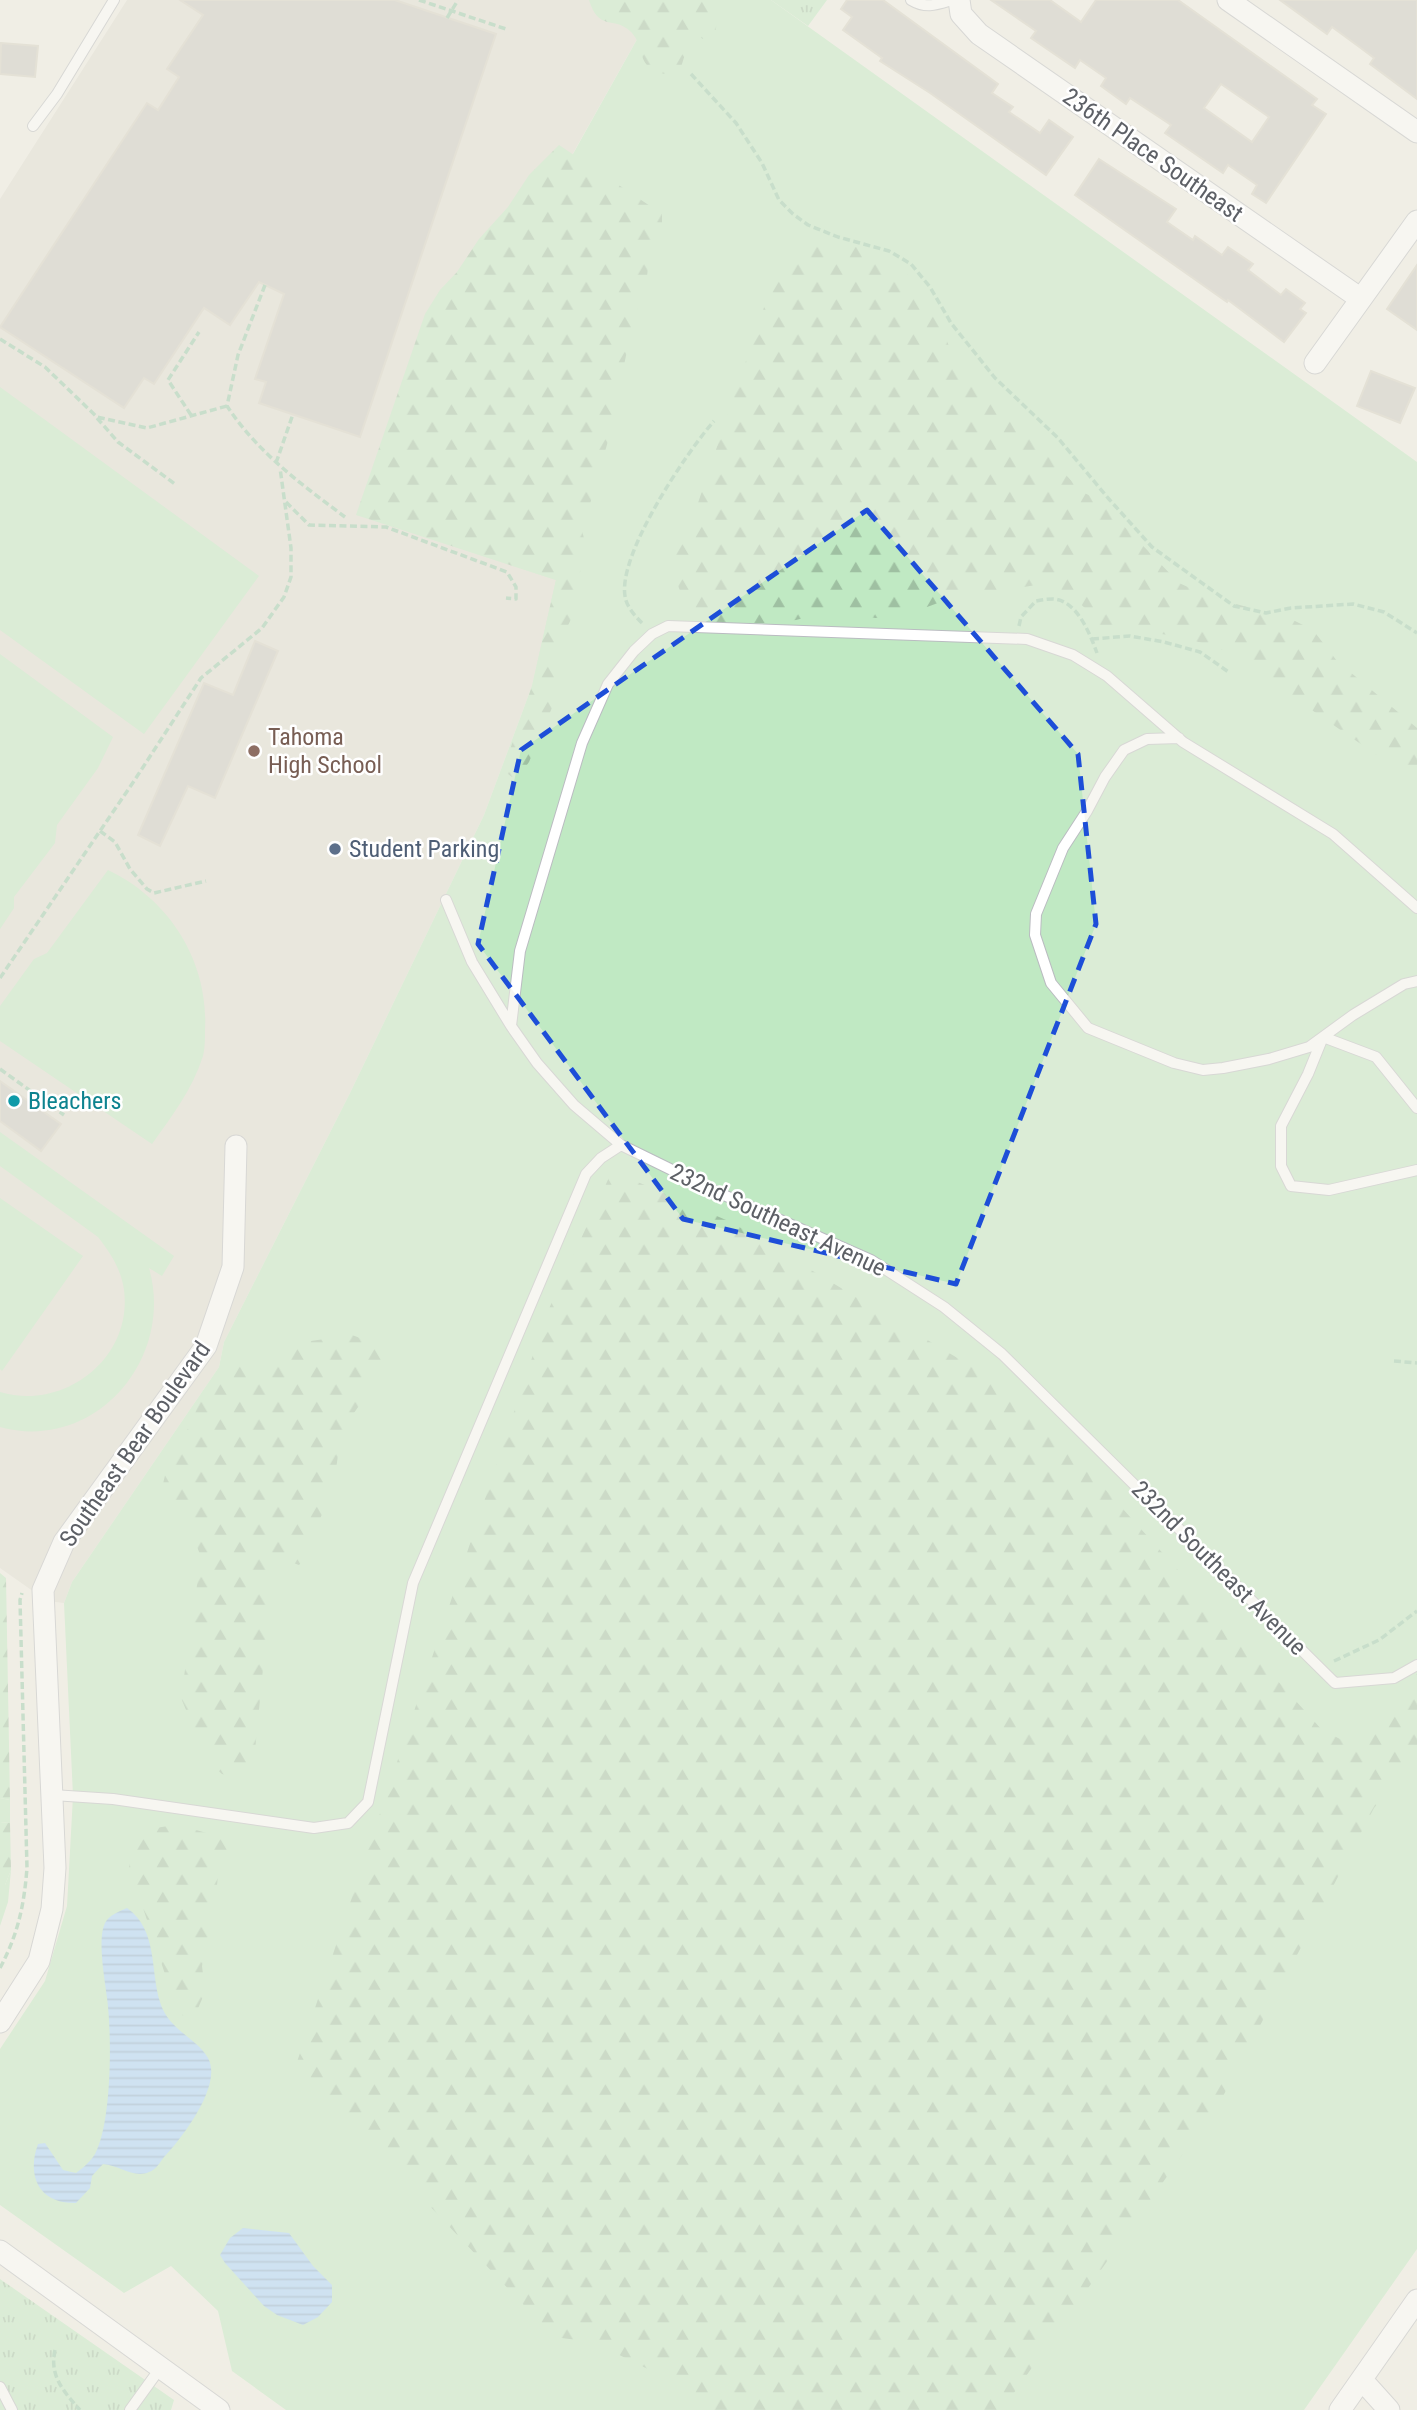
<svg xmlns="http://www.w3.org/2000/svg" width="1417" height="2410" font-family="'Roboto Condensed',sans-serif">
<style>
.education{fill:#e0ddd3}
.grass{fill:#c0e9c3}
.forest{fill:url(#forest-firs)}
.park{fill:url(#park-tufts)}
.water{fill:url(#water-rules)}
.building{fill:#cbc8c2;stroke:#d5d1c3;stroke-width:2;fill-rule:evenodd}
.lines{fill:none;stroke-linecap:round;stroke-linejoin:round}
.lane-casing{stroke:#babcc1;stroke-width:12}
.street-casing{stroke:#babcc1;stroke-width:23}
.path{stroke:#98caaa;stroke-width:3.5;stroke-dasharray:7 3.5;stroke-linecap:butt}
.lane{stroke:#fff;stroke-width:10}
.street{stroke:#fff;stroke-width:21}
.marked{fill:none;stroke:#1d4ed8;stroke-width:5;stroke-dasharray:14 9;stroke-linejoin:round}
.education-dot{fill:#8d6e63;stroke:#fff;stroke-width:2.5}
.service-dot{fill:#5c6f8a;stroke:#fff;stroke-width:2.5}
.culture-dot{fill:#0f9aa8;stroke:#fff;stroke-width:2.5}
.labels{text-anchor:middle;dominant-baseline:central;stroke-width:5;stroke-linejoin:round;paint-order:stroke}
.street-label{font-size:24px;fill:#5d6066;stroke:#fff}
.education-label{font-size:24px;fill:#785e54;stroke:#fff;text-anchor:start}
.service-label{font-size:24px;fill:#4e5e75;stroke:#fff;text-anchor:start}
.culture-label{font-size:24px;fill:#0d838f;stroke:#fff;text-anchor:start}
</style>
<defs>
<pattern id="forest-firs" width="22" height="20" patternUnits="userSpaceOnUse" patternTransform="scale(1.75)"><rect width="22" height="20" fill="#c0e9c3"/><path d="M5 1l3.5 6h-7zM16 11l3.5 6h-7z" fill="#9fc0a2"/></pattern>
<pattern id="park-tufts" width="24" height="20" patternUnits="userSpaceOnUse" patternTransform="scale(1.75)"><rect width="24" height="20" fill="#c0e9c3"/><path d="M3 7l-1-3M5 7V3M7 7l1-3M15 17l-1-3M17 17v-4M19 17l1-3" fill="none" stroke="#9fc0a2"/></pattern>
<pattern id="water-rules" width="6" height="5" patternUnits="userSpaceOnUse" patternTransform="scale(1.75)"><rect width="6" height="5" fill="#a6d3ff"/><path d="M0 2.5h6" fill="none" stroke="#8aafd2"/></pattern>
</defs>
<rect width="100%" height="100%" fill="#f0eee5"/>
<!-- education -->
<path class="education" d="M127,0H659L498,287L419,535L557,580L532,686L484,815L350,1093L224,1342L219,1367L72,1582L64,1603L47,1601L0,1568V199Z"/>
<!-- grass -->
<path class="grass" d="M659,0H771L1417,462V2249L1304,2410H286L232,2371L218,2311L171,2266L124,2293L0,2205V2049L45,1981L67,1906L73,1796L64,1603L72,1582L219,1367L224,1342L350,1093L484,815L532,686L556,580L419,535L498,288Z
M0,387L259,576L144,734L0,630Z
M0,654L113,737L98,768L57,825L55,843L14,897V908L0,929Z
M108,870C169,899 209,961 205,1030C205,1038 205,1048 203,1056C192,1090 172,1116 152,1144L0,1041V1006L34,959L47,953Z
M0,1132L174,1256L162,1276L149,1268C175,1359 95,1453 0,1427V1392C66,1412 137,1355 123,1284C119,1266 109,1251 98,1237L0,1166Z
M0,1198L83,1256L2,1371L0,1369Z
M0,1798L10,1800V1823L0,1822Z
M11,1870L8,1902L0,1926V1885H5Z"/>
<!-- forest -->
<path class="forest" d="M589,0H720C715,12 718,22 715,35L703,39L692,32L681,67L673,75C632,71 648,48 630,31C614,16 599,32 589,0Z
M559,145L662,214V230L653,239L650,252L647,276L632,327L608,441L590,504L584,518L582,530L585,543L573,615L562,638L557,664L554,703L529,762L522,772L512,777L503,770L532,686L556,580L356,515L425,314L440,290L457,272L479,239L508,207L529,175Z
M810,241H824L862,248L886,259L906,273L936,312L950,349L958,361L1082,492L1104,502L1119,521L1179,583L1210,597L1291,619L1313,630L1337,661L1417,728V783L1228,652C1186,635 1148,631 1102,628L1087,610L1070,594L1048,583L946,600L900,617L876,618L827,612L796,620L770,623H719L697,617L682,596L671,567L677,545L698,503L779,263Z
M612,1171L733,1223L1022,1397L1322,1730L1358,1748L1417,1674V1756L1374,1808L1221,2100L1002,2410H699L660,2375L593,2342L554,2337L296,2065L547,1313Z
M352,1335L376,1344L383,1354C380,1389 354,1404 343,1434C337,1451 337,1470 333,1487C331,1497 326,1503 323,1512C313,1533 317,1547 299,1565L288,1561L276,1562L263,1582L269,1607L253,1771L244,1780L222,1774L213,1766L206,1757L181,1698L201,1557L184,1513L165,1495L163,1484L169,1458L189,1427L204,1392L211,1381L237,1365L255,1370L286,1348L311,1341Z
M0,1573L6,1578L10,1800L0,1798Z
M0,1822L10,1823L11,1870L5,1885H0Z
M179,1825L234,1841L218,1875L214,1916L202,1966L205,1992L196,2013L183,2016L172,1995L138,1893C127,1876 128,1862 131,1843C146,1828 159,1827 179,1825Z"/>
<!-- park -->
<path class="park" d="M771,0H827L808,26Z
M0,2279L174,2400L171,2410H0Z"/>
<!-- water -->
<path class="water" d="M127,1908C158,1930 150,1970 160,2002C169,2031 196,2037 208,2058C223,2085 182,2138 164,2157C160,2162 156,2170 149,2172C134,2179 119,2165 103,2164L92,2176L90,2188L76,2203C40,2204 26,2177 38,2144L45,2143L63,2170L76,2173C83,2168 91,2161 95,2154C112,2123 112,2034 107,1998C105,1980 97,1940 105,1923C109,1915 120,1911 127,1908Z
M243,2228L289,2233L313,2266L332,2285V2302L318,2317L303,2325L277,2315L264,2306L225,2263L220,2255L230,2238Z"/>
<!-- building -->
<path class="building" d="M180,0H395L496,34L360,437L259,403L266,382L255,379L284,294L259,282L230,325L204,308L154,384L144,378L124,408L0,327L147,103L158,110L179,77L167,69L203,15Z
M847,0H883L998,84L992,93L1013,107L1009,112L1040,133L1049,120L1073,137L1046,175L930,93L880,61L882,58L843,30L852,17L841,9Z
M991,0H1050L1081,22L1096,0H1178L1317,99L1312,105L1326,114L1266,203L1252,194L1257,185L1228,165L1223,173L1165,133L1171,125L1130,98L1126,104L1101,86L1106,78L1080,60L1075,68L1031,38L1036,31ZM1221,84L1269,117L1252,142L1204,108Z
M1280,0H1417V99L1370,64L1374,58L1358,46L1332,27L1327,34Z
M1,43L38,46L35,77L0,74Z
M1099,159L1176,209L1167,222L1193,240L1195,236L1222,255L1228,247L1253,264L1248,270L1281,295L1286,289L1305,303L1300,309L1306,313L1284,342L1228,300L1227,302L1075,195Z
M1417,265V330L1387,309Z
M1371,371L1415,388L1400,423L1357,406Z
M255,641L278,651L215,798L188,786L160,846L138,835L204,683L233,695Z
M0,1081L61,1124L41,1151L0,1121Z"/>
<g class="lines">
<defs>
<path id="lane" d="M911,0C926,9 936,5 952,0
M33,126L57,94L114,0
M1179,738L1147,739L1124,750L1105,777L1087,811L1063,848L1036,914L1035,935L1051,983L1088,1028L1174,1063L1203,1070L1223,1068L1269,1059L1309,1047L1353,1015L1404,984L1417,981
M446,900L472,962L511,1026L537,1063L574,1105L621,1145L717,1192L871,1260L944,1307L1002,1354L1335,1683L1394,1678L1417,1665
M511,1026L520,951L582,743L608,684L634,651L652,634L668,626L1027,639L1073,655L1107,676L1183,742L1333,834L1417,908
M1417,1108L1376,1057L1323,1037L1308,1074L1281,1126V1166L1291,1186L1329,1190L1417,1170
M53,1795L113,1799L314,1828L348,1823L368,1802L413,1583L586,1174L601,1158L621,1145
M0,2387L12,2410
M130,2410L161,2367"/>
<path id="street" d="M959,0L961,14L979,34L1361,299
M1228,0L1417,132
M1315,363L1417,221
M0,2022L39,1961L52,1909L55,1868L43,1590L64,1542L206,1346L233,1267L236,1146
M0,2251L219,2410
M1362,2380L1389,2410
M1340,2410L1417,2300"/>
</defs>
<!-- lane casing -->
<use href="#lane" class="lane-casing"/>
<!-- street casing -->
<use href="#street" class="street-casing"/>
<!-- path -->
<path class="path" d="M419,0L506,29
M447,18L458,0
M691,74L736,123L762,163L779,200L793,214L808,225L838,237L889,251L911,264L930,287L951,323L995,378L1058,438L1108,498L1152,547L1234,606L1266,613L1291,608L1353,604L1384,612L1417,633
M265,285L238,355L227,406C258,453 301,484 345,517
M0,339L45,367L97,417L147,428L227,406
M191,415L168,380L199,332
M97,418L118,442L175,484
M276,463L293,414
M286,502L309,525L386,527L507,572L516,587V599L506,598
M642,623C635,616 626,606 625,596C618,554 686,453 714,421
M1019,626L1021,617L1036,601C1041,600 1047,599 1053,599C1077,600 1090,634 1097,653
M1092,639L1130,636L1164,642L1200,652L1230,673
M100,831L115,842L130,869L147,889L154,893L206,881
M0,978L134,781L201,678L262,628L284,597L291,577V548L280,468
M0,1069L64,1115
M1394,1361L1417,1363
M1334,1661L1379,1640L1417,1611
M0,1968C18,1934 24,1906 27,1868L20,1600L22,1593
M55,2350C49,2376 64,2392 80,2410"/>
<!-- lane -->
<use href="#lane" class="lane"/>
<!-- street -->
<use href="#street" class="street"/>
</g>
<!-- marked area -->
<path d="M0 0H1417V2410H0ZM867,510L1078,754L1096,924L956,1284L683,1219L478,944L521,750Z" fill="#f0eee5" fill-opacity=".55" fill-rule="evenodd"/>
<path class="marked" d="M867,510L1078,754L1096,924L956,1284L683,1219L478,944L521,750Z"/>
<!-- markers -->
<circle class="education-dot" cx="254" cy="751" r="7"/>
<circle class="service-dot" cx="335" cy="849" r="7"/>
<circle class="culture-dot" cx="14" cy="1101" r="7"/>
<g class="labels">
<!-- street labels -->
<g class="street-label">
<text transform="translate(1153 155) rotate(35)">236th Place Southeast</text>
<text transform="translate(778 1220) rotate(25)">232nd Southeast Avenue</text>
<text transform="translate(135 1444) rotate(-55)">Southeast Bear Boulevard</text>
<text transform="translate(1219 1568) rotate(45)">232nd Southeast Avenue</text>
</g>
<!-- education labels -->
<g class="education-label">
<text x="268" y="737">Tahoma<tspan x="268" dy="28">High School</tspan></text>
</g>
<!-- service labels -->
<g class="service-label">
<text x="349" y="849">Student Parking</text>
</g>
<!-- culture labels -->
<g class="culture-label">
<text x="28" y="1101">Bleachers</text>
</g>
</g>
</svg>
